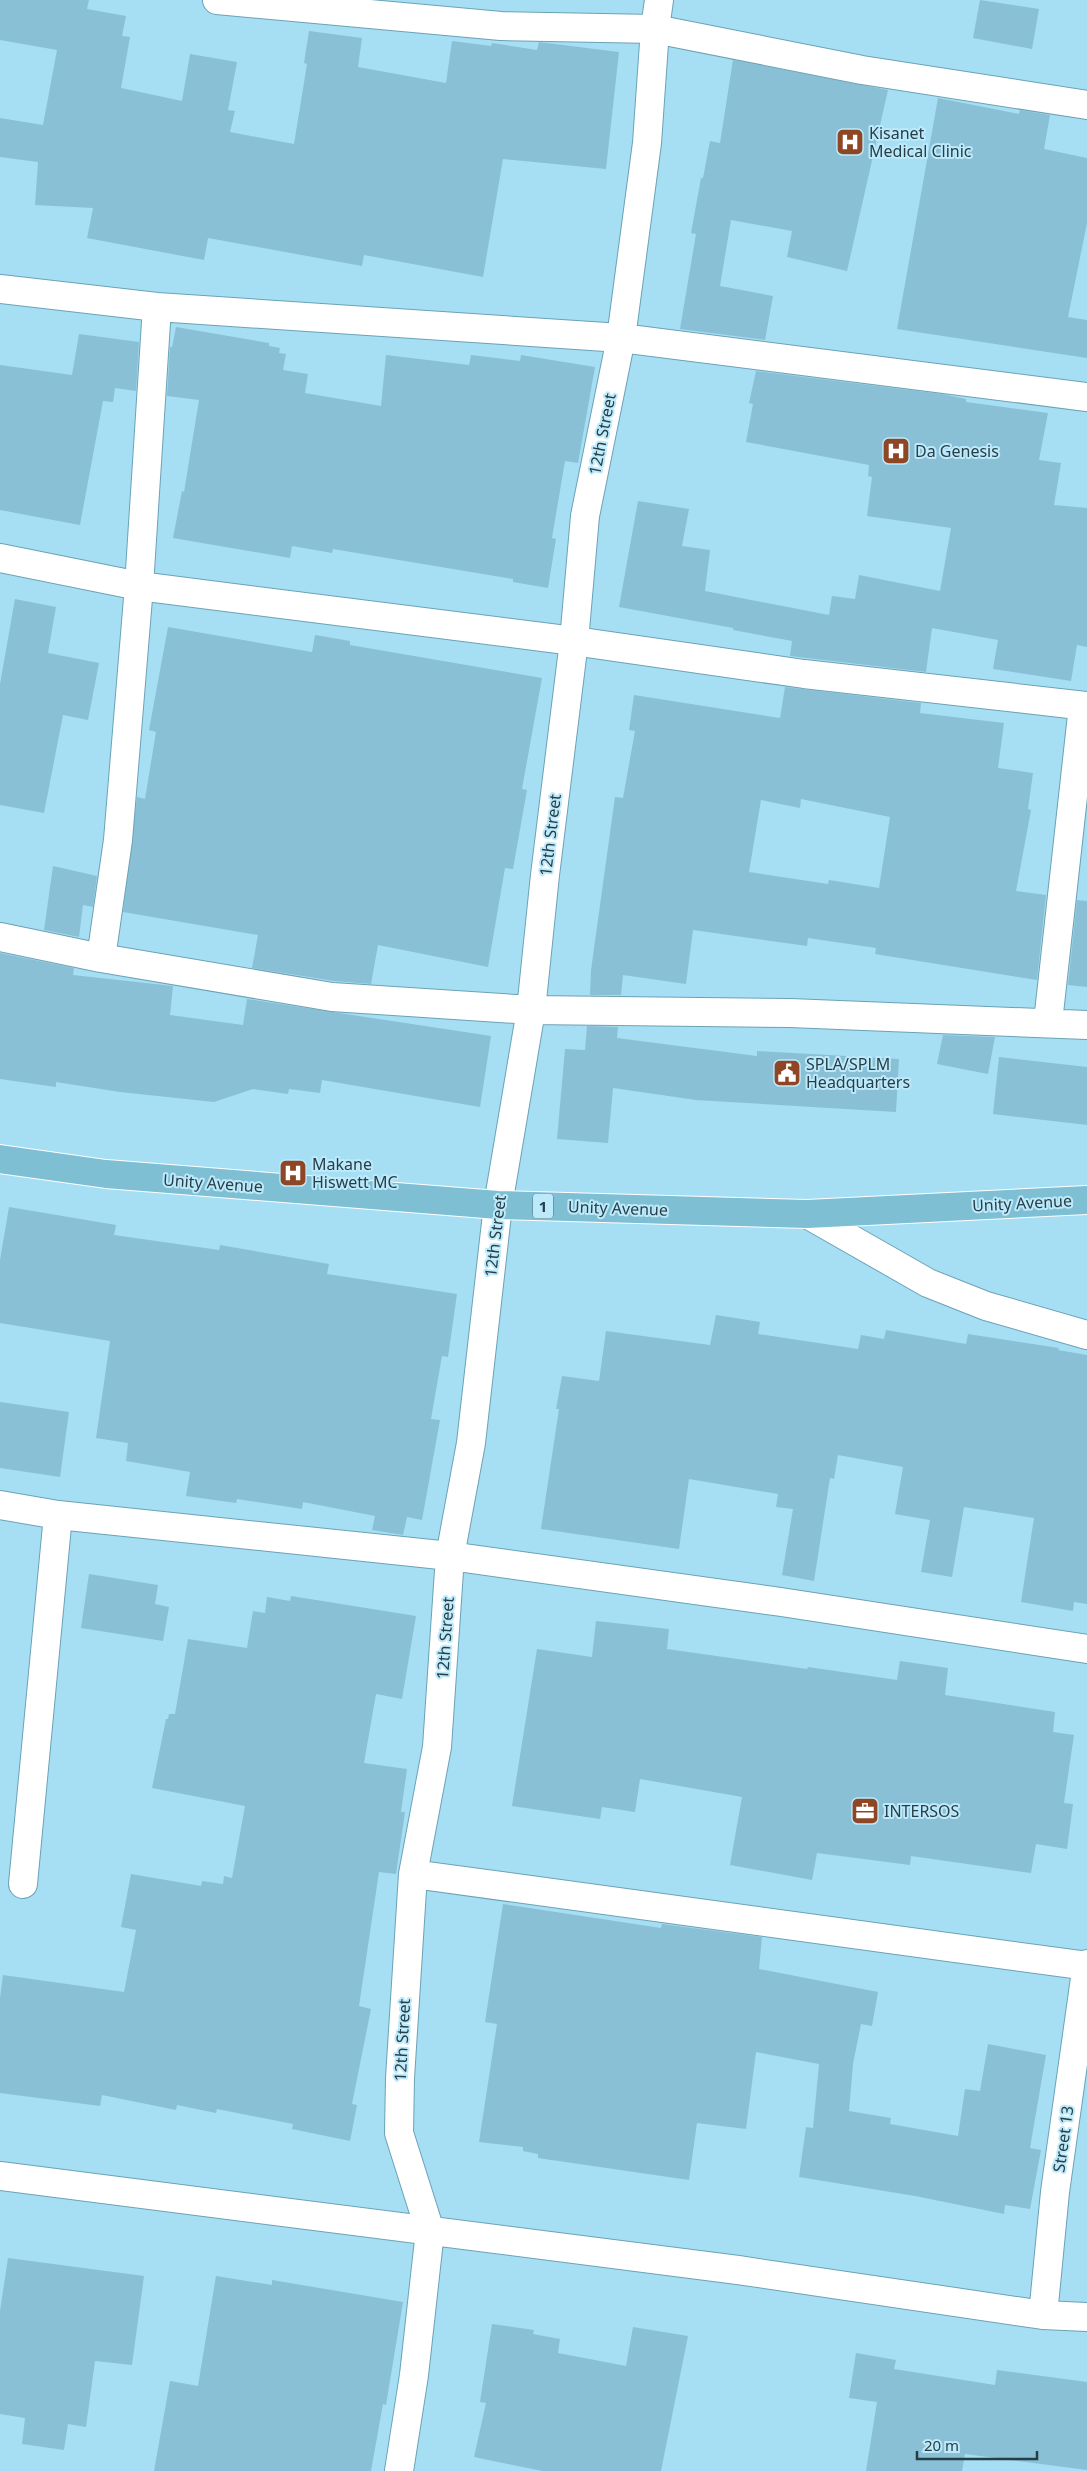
<svg xmlns="http://www.w3.org/2000/svg" width="1087" height="2471" font-family="'Noto Sans',sans-serif">
<style>
.building{fill:#89c0d6;fill-rule:evenodd}
.lines{fill:none;stroke-linecap:round;stroke-linejoin:round}
.minor-casing{stroke:#6ba2b7;stroke-width:30}
.major-casing{stroke:#fff;stroke-width:30}
.minor{stroke:#fff;stroke-width:28}
.major{stroke:#7fbfd4;stroke-width:28}
.labels{text-anchor:middle;dominant-baseline:central;stroke-width:4;stroke-linejoin:round;paint-order:stroke}
.shield{fill:#bdeafb;stroke:#54727d;stroke-width:1}
.shield-label{font-size:15px;font-weight:bold;fill:#273e47}
.poi-label{font-size:16px;fill:#273e47;stroke:#bdeafb;text-anchor:start}
.street-label{font-size:16px;fill:#273e47;stroke:#bdeafb}
</style>
<rect width="100%" height="100%" fill="#a6def4"/>
<!-- building -->
<path class="building" d="M0,0H89L87,9L126,16L122,36L130,37L121,88L182,101L190,54L237,62L228,110L235,111L230,132L294,144L307,64L304,63L309,31L362,38L358,67L446,83L452,41L491,46L492,43L537,50L539,42L619,52L606,169L503,159L483,277L364,255L362,266L208,238L204,260L87,238L93,208L35,205L38,162L0,157V118L43,125L57,50L0,40Z
M980,0L1039,9L1032,49L973,38Z
M733,60L888,90L847,271L787,257L792,231L731,220L720,286L773,296L765,340L680,329L696,234L691,233L701,178H703L710,141L720,143Z
M938,98L1019,114L1020,110L1050,115L1044,149L1087,158V223L1068,317L1087,320V358L897,329Z
M176,327L269,343V346L280,348L279,353L286,354L283,370L308,374L305,393L381,406L386,355L469,365L471,355L520,361L521,355L595,367L578,463L565,461L552,538L556,539L548,588L513,582V579L333,549L332,553L292,546L290,558L173,538L182,491L184,492L199,400L167,396L170,347H172Z
M79,334L139,342L136,391L115,388L113,402L103,401L80,525L0,510V365L72,375Z
M756,371L942,394L966,399V402L1048,413L1039,460L1061,463L1054,505L1087,508V647L1077,645L1071,681L993,669L998,640L932,628L926,672L790,656L792,641L733,630V628L619,607L638,501L689,509L682,546L710,550L705,591L829,615L832,596L855,599L859,575L940,591L951,528L867,516L872,477L868,476L869,465L746,442L753,404L749,403Z
M15,599L56,607L48,653L99,663L88,720L63,715L44,813L0,805V684Z
M168,627L312,652L315,635L350,641V645L542,678L522,789L527,790L513,869L505,868L488,967L378,945L371,984L334,981L252,968L258,935L123,912L137,797L145,799L156,732L149,730Z
M785,687L921,703L920,713L1004,723L998,768L1033,773L1028,809L1031,810L1016,891L1046,895L1037,980L875,954L876,948L808,938L807,946L693,930L686,984L623,975L621,995H590L591,970L615,797L623,798L635,731L629,730L634,695L780,718ZM801,799L890,817L879,888L829,880L828,884L749,872L761,800L800,808Z
M53,866L97,876L93,907L83,905L79,937L44,930Z
M1077,900L1087,901V987L1068,985Z
M0,953L74,968L73,975L173,986L170,1015L243,1025L247,999L491,1036L480,1107L322,1080L320,1093L289,1089L288,1094L253,1089L214,1102L120,1092L56,1082V1087L0,1079Z
M587,1026L618,1027L617,1038L757,1056V1051L899,1059L896,1112L696,1100L613,1088L608,1143L557,1139L565,1049L585,1050Z
M943,1035L995,1037L988,1074L937,1064Z
M999,1057L1087,1067V1125L993,1114Z
M9,1207L116,1225L114,1235L219,1250L220,1245L329,1264L327,1274L457,1294L448,1357L442,1356L431,1419L440,1420L422,1520L407,1517L403,1535L372,1530L375,1516L303,1502L302,1509L237,1499L236,1503L186,1496L190,1472L126,1461L128,1443L96,1438L110,1341L0,1323V1260Z
M716,1315L760,1322L758,1334L858,1349L861,1335L884,1339L886,1330L966,1344L968,1334L1059,1348L1058,1350L1087,1355V1604L1074,1602L1073,1611L1021,1602L1034,1518L964,1507L952,1577L921,1572L930,1520L895,1514L903,1467L838,1455L834,1479L830,1478L814,1581L782,1575L793,1509L776,1507L778,1494L689,1479L679,1549L541,1529L559,1409H556L562,1376L599,1381L606,1331L710,1345Z
M0,1402L69,1412L60,1477L0,1468Z
M89,1574L158,1585L155,1604L169,1607L163,1641L81,1628Z
M291,1596L416,1616L402,1699L376,1694L364,1763L407,1769L401,1812H405L396,1874L379,1872L359,2006L371,2009L352,2104L357,2105L350,2141L292,2129L293,2124L217,2109L216,2113L177,2105L176,2110L102,2095L100,2106L0,2093V1998L3,1975L124,1992L136,1930L121,1927L131,1874L201,1886L202,1881L223,1884L224,1876L232,1878L245,1806L152,1788L166,1719H168L169,1714H175L188,1639L247,1648L253,1611L265,1613L267,1597L290,1601Z
M596,1621L669,1629L667,1649L807,1669L808,1667L897,1680L900,1661L948,1668L945,1695L1055,1712L1053,1732L1074,1735L1064,1803L1073,1804L1067,1849L1036,1844L1031,1873L911,1856L910,1865L817,1853L812,1880L730,1865L742,1797L640,1779L635,1812L602,1807L600,1819L512,1806L537,1649L592,1657Z
M503,1904L661,1928L662,1924L762,1937L759,1969L878,1992L872,2026L861,2024L853,2064L849,2111L891,2118L890,2124L958,2136L965,2089L980,2091L988,2044L1046,2055L1030,2148L1041,2150L1030,2209L1005,2205L1004,2214L915,2196L799,2177L806,2127L813,2128L819,2064L756,2052L746,2129L697,2123L689,2180L538,2158V2154L523,2151V2147L479,2142L497,2024L485,2022Z
M8,2258L144,2276L132,2365L95,2361L86,2427L68,2424L64,2450L22,2444L25,2418L0,2414V2311Z
M216,2276L272,2285V2280L403,2302L386,2405L383,2404L371,2471H154L170,2381L198,2386Z
M492,2324L534,2330L533,2334L560,2339L558,2353L626,2366L633,2327L688,2336L661,2471H542L474,2457L486,2403L480,2402Z
M856,2353L896,2360L894,2369L995,2385L997,2370L1087,2382V2470L965,2454L962,2471H866L877,2402L849,2398Z"/>
<g class="lines">
<defs>
<path id="minor" d="M217,0L501,26L655,29L862,70L1087,105
M0,289L157,307L621,338L1087,397
M0,558L139,586L574,641L804,674L1087,706
M0,937L101,958L332,997L531,1010L790,1013L1087,1025
M101,958L118,840L139,586L157,307
M1048,1022L1083,706
M807,1214L928,1283L986,1306L1087,1335
M0,1505L58,1515L450,1556L781,1602L1087,1649
M413,1874L1087,1966
M23,1884L58,1515
M0,2176L738,2270L1043,2315L1087,2317
M1043,2315L1055,2192L1087,1964
M399,2471L414,2375L430,2231L399,2133L400,2078L413,1874L437,1747L450,1556L471,1443L498,1205L531,1010L545,875L574,641L585,516L621,338L647,143L655,29L659,0"/>
<path id="major" d="M0,1159L106,1174L498,1205L807,1214L1087,1200"/>
</defs>
<!-- minor casing -->
<use href="#minor" class="minor-casing"/>
<!-- major casing -->
<use href="#major" class="major-casing"/>
<!-- minor -->
<use href="#minor" class="minor"/>
<!-- major -->
<use href="#major" class="major"/>
</g>
<!-- icons -->
<defs>
<symbol id="hospital-square" viewBox="-11 -11 22 22"><rect x="-9" y="-9" width="18" height="18" rx="4" fill="#8e4625" stroke="#bdeafb"/><path d="M-5-5h3v3.5h4V-5h3V5h-3V1.5h-4V5h-3Z" fill="#fff"/></symbol>
<symbol id="civic-square" viewBox="-11 -11 22 22"><rect x="-9" y="-9" width="18" height="18" rx="4" fill="#8e4625" stroke="#bdeafb"/><path d="M-.6-6.5H3V-4.5H.6V-3L4-1V1h2V6H-6V1h2V-1L-.6-3ZM-1.2 2.5V6h2.4V2.5Z" fill="#fff"/></symbol>
<symbol id="office-square" viewBox="-11 -11 22 22"><rect x="-9" y="-9" width="18" height="18" rx="4" fill="#8e4625" stroke="#bdeafb"/><path d="M-6-3h4V-5.5h4V-3h4V5H-6ZM-1-4.5V-3h2v-1.5ZM-6 0V1H6V0Z" fill="#fff"/></symbol>
</defs>
<g fill-rule="evenodd">
<use href="#hospital-square" x="834" y="126" width="32" height="32"/>
<use href="#hospital-square" x="880" y="435" width="32" height="32"/>
<use href="#civic-square" x="771" y="1057" width="32" height="32"/>
<use href="#hospital-square" x="277" y="1157" width="32" height="32"/>
<use href="#office-square" x="849" y="1795" width="32" height="32"/>
</g>
<g class="labels">
<!-- shield labels -->
<rect class="shield" x="533" y="1193.5" width="20" height="25" rx="4"/>
<g class="shield-label">
<text x="543" y="1206">1</text>
</g>
<!-- poi labels -->
<g class="poi-label">
<text x="869" y="133">Kisanet<tspan x="869" dy="18">Medical Clinic</tspan></text>
<text x="915" y="451">Da Genesis</text>
<text x="806" y="1064">SPLA/SPLM<tspan x="806" dy="18">Headquarters</tspan></text>
<text x="312" y="1164">Makane<tspan x="312" dy="18">Hiswett MC</tspan></text>
<text x="884" y="1811">INTERSOS</text>
</g>
<!-- street labels -->
<g class="street-label">
<text transform="translate(602 434) rotate(-79)">12th Street</text>
<text transform="translate(550 835) rotate(-83)">12th Street</text>
<text transform="translate(213 1183) rotate(4)">Unity Avenue</text>
<text transform="translate(1022 1203) rotate(-3)">Unity Avenue</text>
<text transform="translate(618 1208) rotate(2)">Unity Avenue</text>
<text transform="translate(495 1236) rotate(-83)">12th Street</text>
<text transform="translate(445 1638) rotate(-86)">12th Street</text>
<text transform="translate(402 2040) rotate(-87)">12th Street</text>
<text transform="translate(1063 2139) rotate(-82)">Street 13</text>
</g>
</g>
<!-- scale -->
<path d="M917 2451v8h120v-8" fill="none" stroke="#273e47" stroke-width="2.5"/>
<text x="924" y="2451" font-size="15" fill="#273e47" stroke="#bdeafb" stroke-width="4" paint-order="stroke">20 m</text>
</svg>
